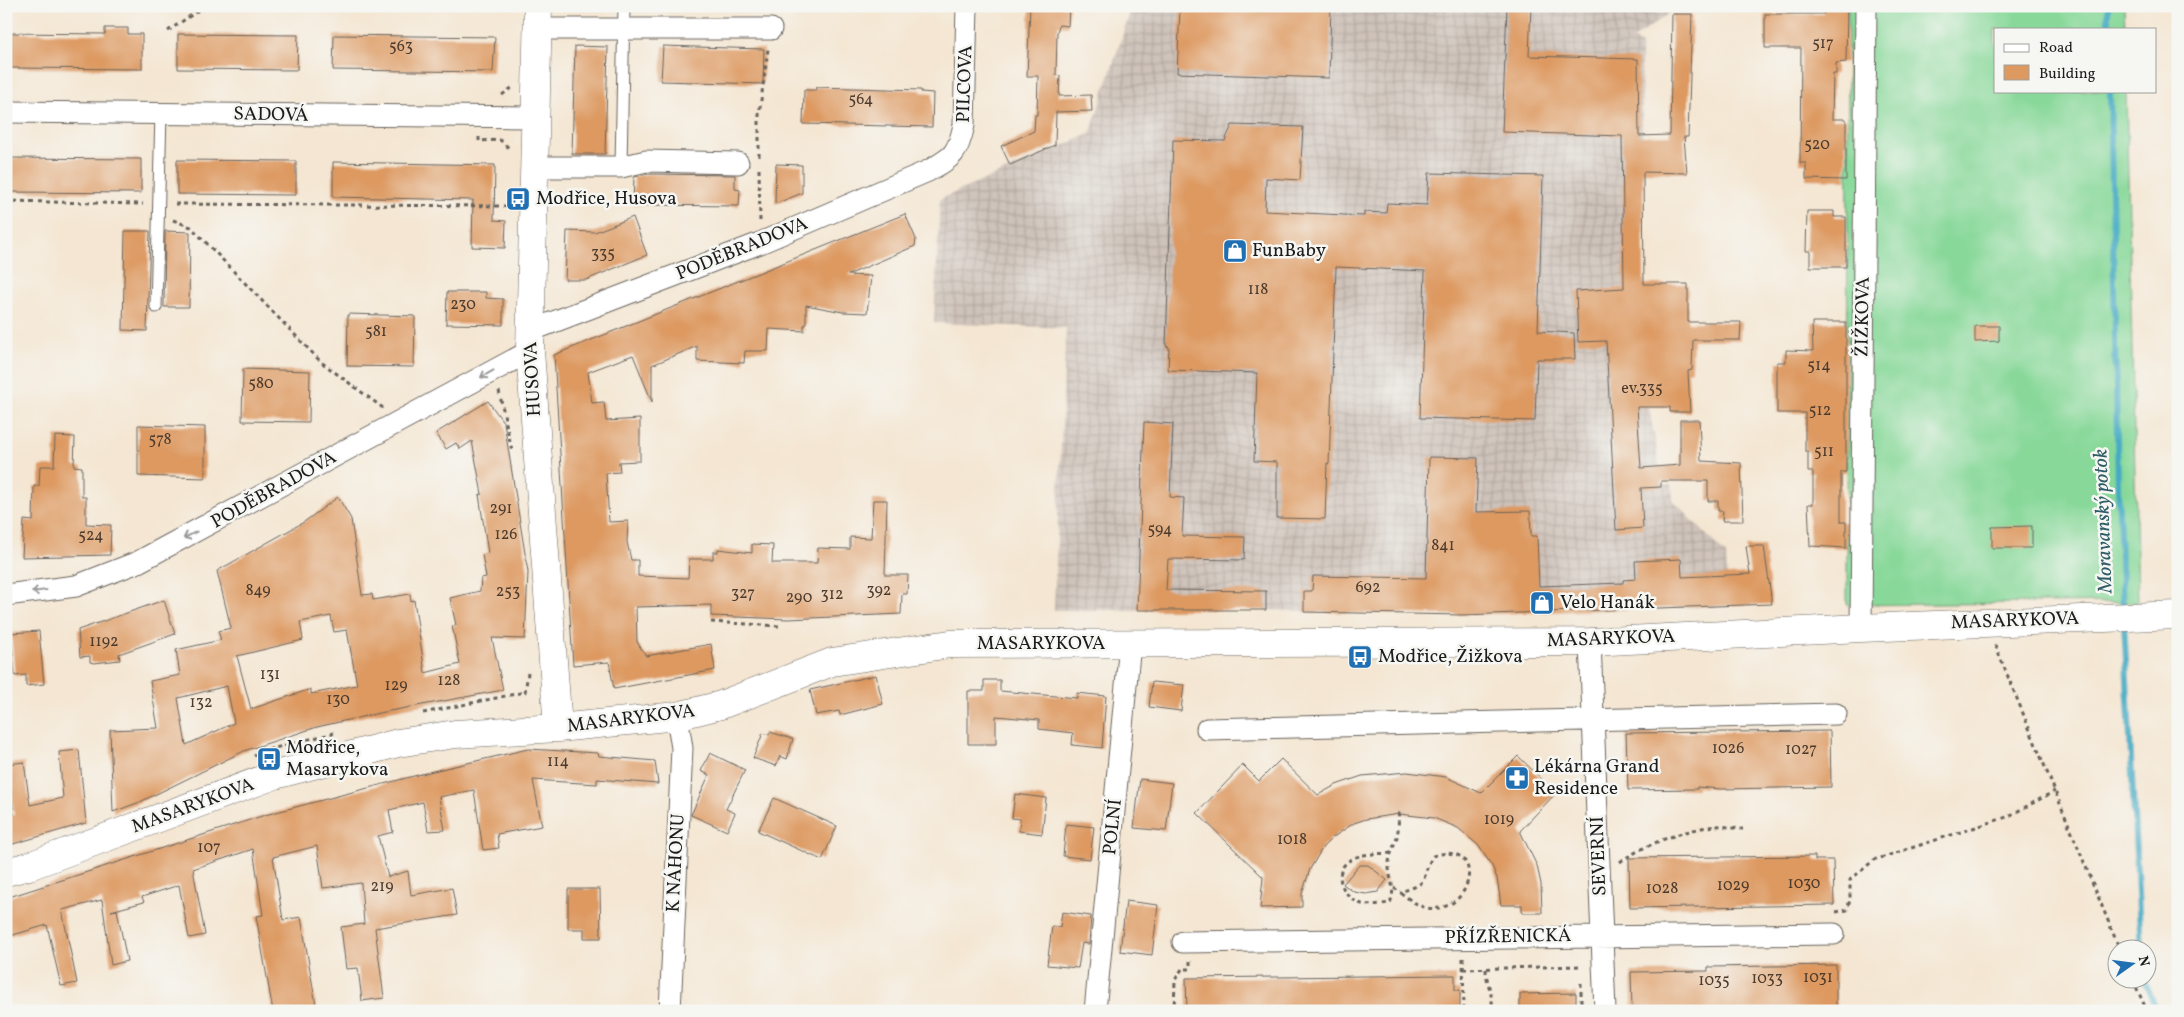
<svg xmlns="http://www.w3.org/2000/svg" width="2184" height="1017" font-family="Vollkorn,serif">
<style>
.industrial{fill:url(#industrial-grid)}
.garden{fill:#87d899;stroke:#527a5a}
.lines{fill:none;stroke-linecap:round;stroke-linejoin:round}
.stream{stroke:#44aac3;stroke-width:6}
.building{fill:#dd9960;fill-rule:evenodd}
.service-casing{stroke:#68635c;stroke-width:13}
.minor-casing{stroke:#68635c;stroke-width:23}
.tertiary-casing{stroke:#68635c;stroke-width:29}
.path{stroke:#68635c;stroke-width:3;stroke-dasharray:4 4;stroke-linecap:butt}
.service{stroke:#fff;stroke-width:11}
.minor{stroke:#fff;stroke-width:21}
.tertiary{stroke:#fff;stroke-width:28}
.oneway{stroke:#999}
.labels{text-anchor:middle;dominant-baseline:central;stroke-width:5;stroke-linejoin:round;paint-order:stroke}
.number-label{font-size:16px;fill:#4c3b2d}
.street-label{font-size:19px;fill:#1c1c1c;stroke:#f6f6f2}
.poi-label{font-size:19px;fill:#1c1c1c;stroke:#f6f6f2;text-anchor:start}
.water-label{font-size:20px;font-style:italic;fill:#2e5c67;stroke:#f6f6f2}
</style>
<defs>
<pattern id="industrial-grid" width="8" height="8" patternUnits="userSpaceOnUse" patternTransform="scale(1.25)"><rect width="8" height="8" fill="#cec2b9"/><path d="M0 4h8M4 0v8" fill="none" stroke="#b0a69e"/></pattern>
</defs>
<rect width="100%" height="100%" fill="#f6f6f2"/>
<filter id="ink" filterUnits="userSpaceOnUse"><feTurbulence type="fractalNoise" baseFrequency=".02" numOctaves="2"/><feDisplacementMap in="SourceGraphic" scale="10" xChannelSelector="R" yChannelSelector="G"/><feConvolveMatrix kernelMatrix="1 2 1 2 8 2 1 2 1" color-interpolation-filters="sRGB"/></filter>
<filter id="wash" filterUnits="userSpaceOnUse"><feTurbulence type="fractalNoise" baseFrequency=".0096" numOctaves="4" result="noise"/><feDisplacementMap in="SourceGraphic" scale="20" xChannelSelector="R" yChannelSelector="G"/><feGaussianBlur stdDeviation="1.12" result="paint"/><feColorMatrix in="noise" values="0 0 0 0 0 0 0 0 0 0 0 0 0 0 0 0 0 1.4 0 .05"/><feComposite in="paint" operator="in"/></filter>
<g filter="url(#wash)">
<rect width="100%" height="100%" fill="#f4e6d2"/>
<!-- industrial -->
<path class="industrial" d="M1132,6H1731L1671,12L1633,39L1641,45L1644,288L1649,407L1663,485L1672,484L1673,500L1726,555L1728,606L1462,615L1266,610H1054L1066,328L934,323L940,199L1090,134Z"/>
<!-- garden -->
<path class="garden" d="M1848,6H2124L2125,29H1995V91H2126L2138,602L1847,605Z"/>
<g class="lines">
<!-- stream -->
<path class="stream" d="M2108,6V29
M2110,91L2118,486L2123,610
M2124,622L2141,950
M2144,980L2157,1011"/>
</g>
<g id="blocks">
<!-- building -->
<path class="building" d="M1030,6H1069L1068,26L1059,25L1057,33L1056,75L1060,76L1059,96L1091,95L1092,111L1056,112L1055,145L1010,165L1001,146L1034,131L1035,115H1037L1038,76H1027Z
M1200,6H1331L1329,78L1177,73L1180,9L1200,10Z
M1507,6H1531L1529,56L1638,59L1639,136L1670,135L1672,14H1692L1688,137H1684L1687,173L1643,172L1644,284H1688V322H1741L1740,340H1693L1692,370L1688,371L1690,412H1670V407H1637L1641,468L1680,465V420H1699L1701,461L1741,463L1743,521H1722L1723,511H1718V501H1708V481H1661V487L1641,488L1643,528L1616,530L1606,341L1578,342L1576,291L1624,288L1622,136L1502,132Z
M1823,6H1847L1846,62L1836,63V74H1833L1832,119H1846V180L1806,179V163H1800L1801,48H1765V14H1824Z
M105,28H128V34H142V69L11,68V33L105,34Z
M178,34L298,35L297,70L178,69Z
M334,35L495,37L493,72L333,70Z
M575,46L608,47L605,154H572Z
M663,46L764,49L763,84L661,81Z
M816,87L921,90V92L933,93L932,127L803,124L804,90H816Z
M1232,125L1303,127L1300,180L1266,178L1265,211L1364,216V212L1386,213L1387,203L1427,205L1429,173L1543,176L1538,331L1574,333L1575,359H1537L1535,421L1420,418L1425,271L1336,267L1329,464L1327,463L1325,519L1277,518V462L1254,461L1257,373L1168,370L1169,347L1166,346L1173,140L1225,141Z
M10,158L141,159V193L10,192Z
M177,160L296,161V195L177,194Z
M333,162L495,165L494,220L506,221L505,248L472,247L473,200L333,197Z
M776,164L802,165V193L775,204Z
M647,174L735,175V189L740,190L739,206L633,205L634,177Z
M1807,211H1834V217H1846V267H1810V251H1806Z
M905,214L916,239L915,246L848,275L871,276L867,313L843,312L806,305V325H804V331L769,329L768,351H745L744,363L697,361V346L669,358L652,365V402L633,355L588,372L592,403L604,402L606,421L640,419V461L619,462L620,472L606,473L609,522L628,521L627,542L631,560H638V576L688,578L689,559H713V552H718V549L752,553V544L773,545L772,563H817L818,548L850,549V537L871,538L873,500H887L885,575H908L907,594H902L901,614L788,619L711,616V605L636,607L637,642L646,656L711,644L715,670L614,689L609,662L573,665L554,355Z
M633,217L647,255L586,280H565L567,231L595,232Z
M125,231H150L147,331L123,330Z
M165,231L190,232L189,307H164Z
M447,292H486V298L503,299V325L446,324Z
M348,314L415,316L414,367L347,366Z
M1812,322H1846V472H1841V522H1846V548L1810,546L1808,504H1813V472H1808V451H1805V413H1777V362H1786V350L1813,351Z
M1975,326H1999V341L1975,342Z
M243,369L310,371L309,422L242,421Z
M488,401L504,423L528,572L525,639L492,638L503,690L379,713L317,727L244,751L140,802L113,812L110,730L158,728L150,681L180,675L176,650L221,640L218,631L231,628L217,571L304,522L338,497L351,519L362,595L372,594L373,600L410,594L411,601L414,600L425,673L460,664L452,626L456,625L450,598L480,591L481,578L486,577L482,555L488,553L479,495L482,494L472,441L460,449L456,443L446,449L436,433ZM331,616L334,632L347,630L357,685L311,694V689L251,709L237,656L303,640L300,622ZM227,686L234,723L186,745L178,698Z
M1144,422L1173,424L1170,497L1184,498L1182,536L1245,537L1244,560L1168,559L1166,590L1266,591V610H1137Z
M138,425L205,427V478L138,476Z
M55,436L75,437L74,466L82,467V497H86V524L111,525L110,555L22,557L24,520L33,521L34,486H39L40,466H54Z
M1429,457L1478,458L1476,512L1530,511L1531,536H1537L1539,586L1623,583V580L1636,579L1635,561L1681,559L1682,577L1750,574L1746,546H1764L1772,604L1462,615L1304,612V591H1312L1313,576L1426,578Z
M2032,526V548H1992V527Z
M164,600L175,634L119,654L120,660L94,663L90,662V656L80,657L78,630Z
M39,631L44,684L26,686V675L15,676L11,633Z
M876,675L883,704L840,715L839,711L816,715L810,690Z
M984,680H1000V691L1077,698V693L1106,696L1102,748L1072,745L1073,733L1039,729V720L996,716V744H968V691H984Z
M1152,682L1184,685L1181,711L1149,707Z
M1830,731L1831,787L1721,789L1697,787V789L1628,790L1626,733Z
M770,732L793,739L787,759L780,756L776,766L753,758L763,733L769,735Z
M528,749L598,753L599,756L655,761L658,784L597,779V784L533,780L542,826L497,834L499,848L483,850L474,790L439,797L445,830L428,831L423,802L389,810L393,832L378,836L388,877L408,871L411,895L452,888L457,915L375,928L384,998L362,1001L358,968L346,969L341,927L364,924L361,883L323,888L317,846L273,857L283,920L301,917L317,1011H273L256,916L263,915L253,849L193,869L205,935L189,938L179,885L142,897L144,902L111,911L117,910L127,961L111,965L102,900L62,910L77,983L61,986L47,925L6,937V898L265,815L433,771Z
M79,750L86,823L6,846V817L14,815L8,764L24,762L30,805L63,798L59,752Z
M710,753L745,770L726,809L735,813L727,831L691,815L709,775L701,771Z
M1518,756L1556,793L1520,831L1537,866L1541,884L1542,913H1522V905H1501L1497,878L1492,866L1478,845L1458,828L1434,818L1399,814L1366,819L1354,823L1332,838L1323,847L1310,869L1302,894V907L1260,908L1263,877L1197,813L1243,765L1259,781L1281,759L1318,795L1336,785L1362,776L1407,772L1446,777L1481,793Z
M1140,779L1172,783L1166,831L1134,828Z
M1015,794L1046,798L1042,834L1019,831L1020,819L1012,818Z
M774,798L837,826L822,860L758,831Z
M1066,824L1094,827L1090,859L1063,856Z
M1815,856V860H1833L1834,905L1630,908L1629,858Z
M1359,865H1368L1387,880L1378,892L1366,894L1354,892L1343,884Z
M568,889H600L601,938H584V929H568Z
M1126,901L1158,905L1152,955L1120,951Z
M1062,912L1091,916L1089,944L1082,943L1078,968L1047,965L1052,926L1060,927Z
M1836,965V1011H1632L1631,972L1708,971V967Z
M1455,975V990H1460V1011H1187L1186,978Z
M1576,993V1011H1520V994Z"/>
</g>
</g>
<g filter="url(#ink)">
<use href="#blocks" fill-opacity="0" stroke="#68635c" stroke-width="1"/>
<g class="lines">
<defs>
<path id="service" d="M621,167L624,6
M156,307L161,113"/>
<path id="minor" d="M537,29H771
M6,112L535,117
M534,167H621L646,161L738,163
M530,331L760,243L928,171C953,157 958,154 964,125L967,6
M6,595L76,586L138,562L530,351
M1861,628L1866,6
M1590,642L1605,1011
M1207,729L1836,714
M1183,942L1834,934
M670,1011L682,748L677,716
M1095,1011L1130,643"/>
<path id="tertiary" d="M538,6L530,351L558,728
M6,872L29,866L275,775L398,743L455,734L558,728L677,716L721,705L832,662L950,644L1590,642L1861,628L2178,615"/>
</defs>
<!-- service casing -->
<use href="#service" class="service-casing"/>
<!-- minor casing -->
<use href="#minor" class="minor-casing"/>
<!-- tertiary casing -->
<use href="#tertiary" class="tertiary-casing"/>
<!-- path -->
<path class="path" d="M168,31L205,6
M502,95L513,87
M479,137V141L500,140L510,149
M759,157V115L768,49
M759,169L760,222
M6,201L143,204
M175,204L511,206
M173,220L191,227L321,362L383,408
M499,391L512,451
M711,622L780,626
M1995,645L2120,950
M423,713L525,692L528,673
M254,756L263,751L334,733
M1391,853C1379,854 1363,853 1352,859C1330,870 1342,898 1362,904C1370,906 1381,904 1390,903C1396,889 1390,881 1389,868C1388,857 1394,847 1397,837C1399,828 1398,818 1399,809
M1620,862C1644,845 1685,829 1716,826C1722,825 1734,829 1743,829
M1394,888C1403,894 1416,906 1427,908C1475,915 1487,838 1433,856C1418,880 1434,882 1400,892
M1836,912L1847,910L1850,900V880L1874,860L2007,817L2055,791
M1463,958L1464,1011
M1463,969L1581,966V968
M1486,969C1486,983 1494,996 1492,1011
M2133,980L2147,1011
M1174,1011L1175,980L1182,969H1190V961
M1581,1011V979"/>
<!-- service -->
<use href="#service" class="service"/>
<!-- minor -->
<use href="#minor" class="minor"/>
<!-- tertiary -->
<use href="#tertiary" class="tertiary"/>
</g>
<!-- one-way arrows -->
<defs><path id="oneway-shaft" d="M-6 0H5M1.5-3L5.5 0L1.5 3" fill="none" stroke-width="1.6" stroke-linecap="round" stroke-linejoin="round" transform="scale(1.25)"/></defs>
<g class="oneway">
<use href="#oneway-shaft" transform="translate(487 374) rotate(151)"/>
<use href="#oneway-shaft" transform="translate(190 535) rotate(153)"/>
<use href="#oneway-shaft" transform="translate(39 591) rotate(172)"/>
</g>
</g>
<!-- icons -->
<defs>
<symbol id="bus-square" viewBox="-11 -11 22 22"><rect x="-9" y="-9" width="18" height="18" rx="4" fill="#1f6fb2" stroke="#f6f6f2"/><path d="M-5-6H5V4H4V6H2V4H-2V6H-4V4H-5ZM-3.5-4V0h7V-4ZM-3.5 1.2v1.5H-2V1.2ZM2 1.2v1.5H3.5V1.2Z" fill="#fff"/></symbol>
<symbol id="shop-square" viewBox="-11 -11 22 22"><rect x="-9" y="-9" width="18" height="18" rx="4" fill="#1f6fb2" stroke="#f6f6f2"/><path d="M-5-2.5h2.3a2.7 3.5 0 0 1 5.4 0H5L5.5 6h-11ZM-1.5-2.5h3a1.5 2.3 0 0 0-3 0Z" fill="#fff"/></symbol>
<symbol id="pharmacy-square" viewBox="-11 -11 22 22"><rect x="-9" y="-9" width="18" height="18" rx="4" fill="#1f6fb2" stroke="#f6f6f2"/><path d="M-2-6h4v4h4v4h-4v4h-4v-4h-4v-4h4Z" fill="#fff"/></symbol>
</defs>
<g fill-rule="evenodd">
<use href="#bus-square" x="504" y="185" width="28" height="28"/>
<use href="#shop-square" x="1221" y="237" width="28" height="28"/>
<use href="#shop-square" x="1528" y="589" width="28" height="28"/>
<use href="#bus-square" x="1346" y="643" width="28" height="28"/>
<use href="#bus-square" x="255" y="745" width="28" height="28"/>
<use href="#pharmacy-square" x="1503" y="764" width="28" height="28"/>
</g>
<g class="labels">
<!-- number labels -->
<g class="number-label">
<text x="1823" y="44">517</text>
<text x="401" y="47">563</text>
<text x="861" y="100">564</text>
<text x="1817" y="145">520</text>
<text x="603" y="254">335</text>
<text x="1258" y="290">118</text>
<text x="463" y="305">230</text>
<text x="376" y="332">581</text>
<text x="1819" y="366">514</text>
<text x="261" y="384">580</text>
<text x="1642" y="389">ev.335</text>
<text x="1820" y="411">512</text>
<text x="160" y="440">578</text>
<text x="1824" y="452">511</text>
<text x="501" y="509">291</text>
<text x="1160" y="530">594</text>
<text x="506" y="535">126</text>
<text x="91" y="536">524</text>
<text x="1443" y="546">841</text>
<text x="1368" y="588">692</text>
<text x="258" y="591">849</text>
<text x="879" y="591">392</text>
<text x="508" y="592">253</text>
<text x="743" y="594">327</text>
<text x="832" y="595">312</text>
<text x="799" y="598">290</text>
<text x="104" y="642">1192</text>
<text x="270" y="675">131</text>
<text x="449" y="681">128</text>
<text x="396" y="686">129</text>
<text x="338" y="700">130</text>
<text x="201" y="703">132</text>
<text x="1728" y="749">1026</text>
<text x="1801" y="750">1027</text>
<text x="558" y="762">114</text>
<text x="1499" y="820">1019</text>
<text x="1292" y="840">1018</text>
<text x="209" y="848">107</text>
<text x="1804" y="884">1030</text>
<text x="1733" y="886">1029</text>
<text x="382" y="887">219</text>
<text x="1662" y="889">1028</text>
<text x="1818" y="978">1031</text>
<text x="1767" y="979">1033</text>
<text x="1714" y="981">1035</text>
</g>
<!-- street labels -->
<g class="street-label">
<text transform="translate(965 84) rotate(-88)">PILCOVA</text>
<text transform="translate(271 115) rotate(1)">SADOVÁ</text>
<text transform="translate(742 249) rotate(-22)">PODĚBRADOVA</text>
<text transform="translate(1863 317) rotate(-89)">ŽIŽKOVA</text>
<text transform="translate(533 379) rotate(-93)">HUSOVA</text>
<text transform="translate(274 490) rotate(-29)">PODĚBRADOVA</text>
<text transform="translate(2015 621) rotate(-2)">MASARYKOVA</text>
<text transform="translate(1611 639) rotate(-2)">MASARYKOVA</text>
<text x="1041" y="644">MASARYKOVA</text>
<text transform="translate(631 719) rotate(-7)">MASARYKOVA</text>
<text transform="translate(193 806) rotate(-20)">MASARYKOVA</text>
<text transform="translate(1113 827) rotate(-84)">POLNÍ</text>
<text transform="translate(1599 856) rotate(-92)">SEVERNÍ</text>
<text transform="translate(676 863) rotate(-87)">K NÁHONU</text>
<text transform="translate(1508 937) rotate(-1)">PŘÍZŘENICKÁ</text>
</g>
<!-- poi labels -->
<g class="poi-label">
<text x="536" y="199">Modřice, Husova</text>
<text x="1252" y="251">FunBaby</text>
<text x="1560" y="603">Velo Hanák</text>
<text x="1378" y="657">Modřice, Žižkova</text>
<text x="286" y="748">Modřice,<tspan x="286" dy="22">Masarykova</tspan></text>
<text x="1534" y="767">Lékárna Grand<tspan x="1534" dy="22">Residence</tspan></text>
</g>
<!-- water labels -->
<g class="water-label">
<text transform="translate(2104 521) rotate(-92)">Moravanský potok</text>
</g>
</g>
<!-- margin -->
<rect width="2184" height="1017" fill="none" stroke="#f6f6f2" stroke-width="25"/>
<!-- legend -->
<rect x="1994" y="28" width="162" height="65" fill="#f6f6f2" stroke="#9f9f9c"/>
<rect x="2004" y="44" width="25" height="8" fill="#ffffff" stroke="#9f9f9c"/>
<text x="2039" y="52" font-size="15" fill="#1c1c1c">Road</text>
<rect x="2004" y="65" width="25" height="15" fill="#dd9960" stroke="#9f9f9c"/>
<text x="2039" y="78" font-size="15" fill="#1c1c1c">Building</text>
<!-- north arrow -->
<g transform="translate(2132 964) rotate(76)"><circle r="24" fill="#f6f6f2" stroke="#9f9f9c"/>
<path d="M0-4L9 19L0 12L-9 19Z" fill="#1f6fb2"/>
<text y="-8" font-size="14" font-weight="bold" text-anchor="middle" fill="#1c1c1c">N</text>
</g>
</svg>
